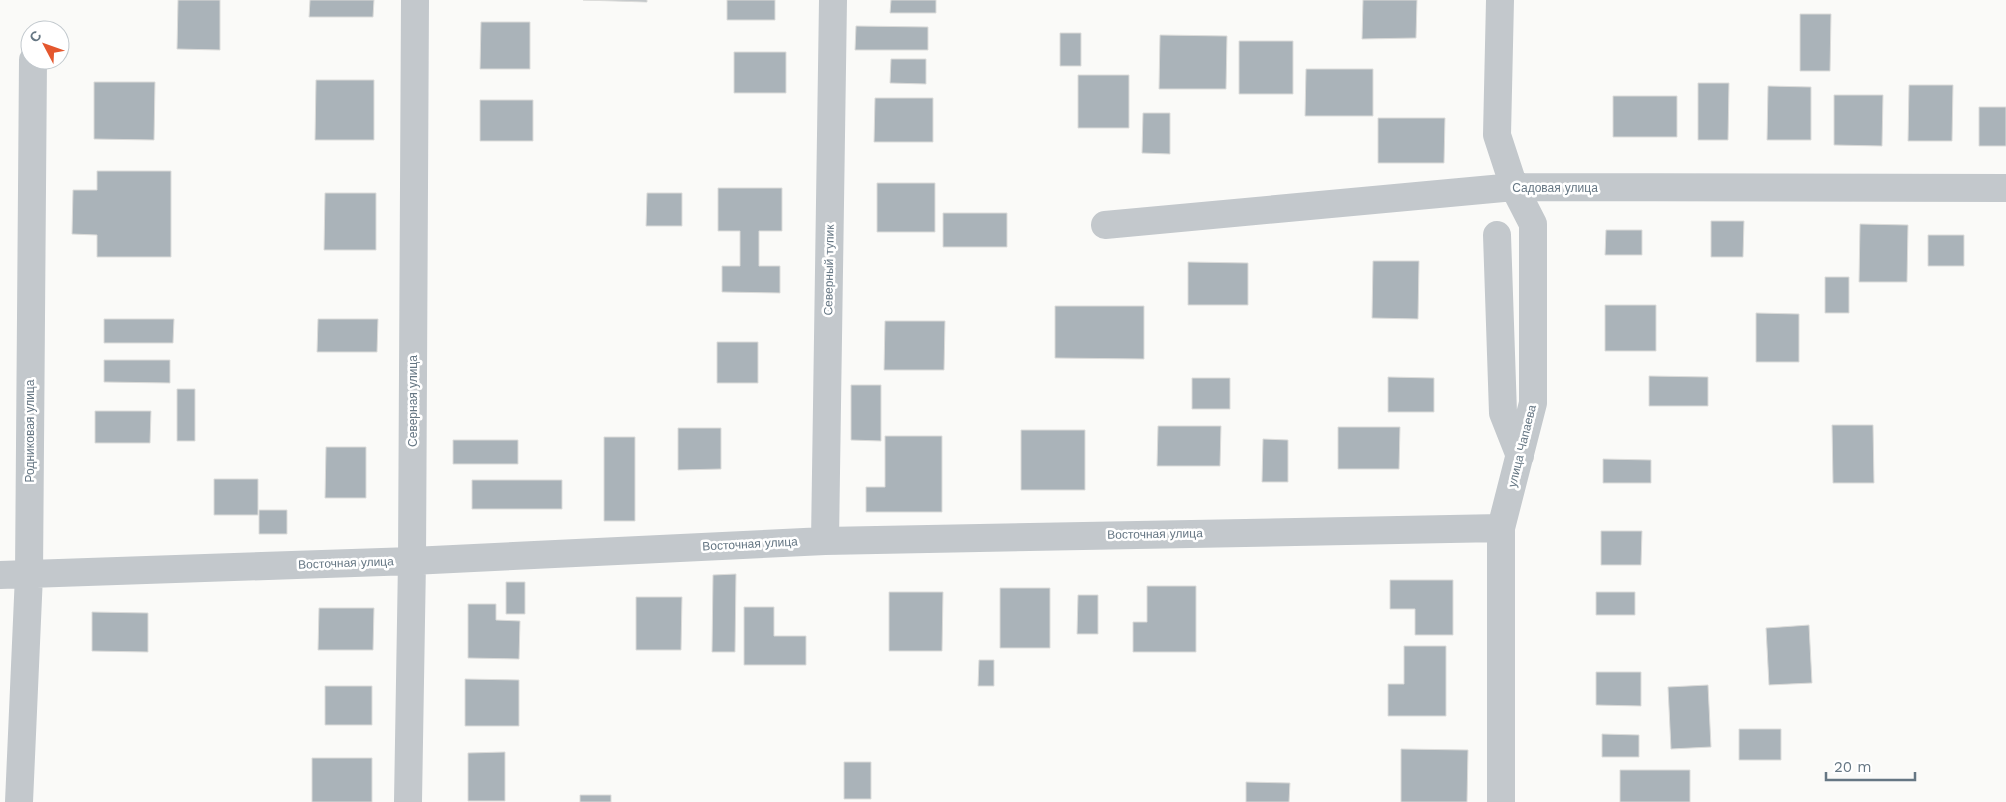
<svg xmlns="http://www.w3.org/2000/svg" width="2006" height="802" font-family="'Work Sans',sans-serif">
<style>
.building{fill:#aab3b9;stroke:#dcdcda}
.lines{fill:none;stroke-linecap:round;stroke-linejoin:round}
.minor{stroke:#c3c8cc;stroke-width:28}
.labels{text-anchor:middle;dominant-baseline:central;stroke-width:5;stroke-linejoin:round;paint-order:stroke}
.street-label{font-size:12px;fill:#657683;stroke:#fff}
</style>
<rect width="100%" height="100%" fill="#fafaf8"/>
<!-- building -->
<path class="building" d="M178,0H220V50L177,49Z
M310,0H374L373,17H309Z
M583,0H647V2Z
M727,0H775V20H727Z
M891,0H936V13H890Z
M1363,0H1417L1416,38L1362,39Z
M1800,14H1831L1830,71H1800Z
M481,22H530V69H480Z
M856,26L928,27V50H855Z
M1060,33H1081V66H1060Z
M1160,35L1227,36L1226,89H1159Z
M1239,41H1293V94H1239Z
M734,52H786V93H734Z
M891,59H926V84L890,83Z
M1306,69H1373V116H1305Z
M1078,75H1129V128H1078Z
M316,80H374V140H315Z
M94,82H155L154,140L94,139Z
M1698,83H1729L1728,140H1698Z
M1909,85H1953L1952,141H1908Z
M1768,86L1811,87V140H1767Z
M1834,95H1883L1882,146L1834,145Z
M1613,96H1677V137H1613Z
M875,98H933V142H874Z
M480,100H533V141H480Z
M1979,107H2006V146H1979Z
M1143,113H1170V154L1142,153Z
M1378,118H1445L1444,163H1378Z
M97,171H171V257H97V235L72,234L73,190H97Z
M877,183H935V232H877Z
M718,188H782V231H759V266H780V293L722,292V266H740V231H718Z
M325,193H376V250H324Z
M647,193H682V226H646Z
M943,213H1007V247H943Z
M1711,221H1744L1743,257H1711Z
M1860,224L1908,225L1907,282H1859Z
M1606,230H1642V255H1605Z
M1928,235H1964V266H1928Z
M1373,261H1419L1418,319L1372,318Z
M1188,262L1248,263V305H1188Z
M1825,277H1849V313H1825Z
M1605,305H1656V351H1605Z
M1055,306H1144V359L1055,358Z
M1756,313L1799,314V362H1756Z
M104,319H174L173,343H104Z
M318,319H378L377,352H317Z
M885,321H945L944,370H884Z
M717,342H758V383H717Z
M104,360H170V383L104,382Z
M1649,376L1708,377V406H1649Z
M1388,377L1434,378V412H1388Z
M1192,378H1230V409H1192Z
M851,385H881V441L851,440Z
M177,389H195V441H177Z
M95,411H151L150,443H95Z
M1832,425H1873L1874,483H1833Z
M1158,426H1221L1220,466H1157Z
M1338,427H1400L1399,469H1338Z
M678,428H721V469L678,470Z
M1021,430H1085V490H1021Z
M885,436H942V512H866V487H885Z
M604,437H635V521H604Z
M1263,439L1288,440V482H1262Z
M453,440H518V464H453Z
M326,447H366V498H325Z
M1603,459L1651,460V483H1603Z
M214,479H258V515H214Z
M472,480H562V509H472Z
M259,510H287V534H259Z
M1601,531H1642L1641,565H1601Z
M736,574L735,652H712L713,575Z
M1390,580H1453V635H1415V609H1390Z
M506,582H525V614H506Z
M1147,586H1196V652H1133V622H1147Z
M1000,588H1050V648H1000Z
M889,592H943L942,651H889Z
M1596,592H1635V615H1596Z
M1078,595H1098V634H1077Z
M636,597H682L681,650H636Z
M468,604H496V620L520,621L519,659L468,658Z
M744,607H774V636H806V665H744Z
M319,608H374L373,650H318Z
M92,612L148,613V652L92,651Z
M1809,625L1812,683L1769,685L1766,628Z
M1404,646H1446V716H1388V684H1404Z
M979,660H994V686H978Z
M1596,672H1641V706L1596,705Z
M465,679L519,680V726H465Z
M1708,685L1711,747L1671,749L1668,687Z
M325,686H372V725H325Z
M1739,729H1781V760H1739Z
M1602,734L1639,735V757H1602Z
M1401,749L1468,750L1467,802H1401Z
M505,752V801H468V753Z
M312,758H372V802H312Z
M844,762H871V799H844Z
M1620,770H1690V802H1620Z
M1246,782L1290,783L1289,802H1246Z
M580,795H611V802H580Z"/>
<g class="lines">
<!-- minor -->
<path class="minor" d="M1500,0L1497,135L1514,187L1533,224V403L1501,528V802
M1105,225L1514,187L2006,188
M1497,235L1503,413L1520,456
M825,541L833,0
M0,575L412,561L825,541L1501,528
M19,802L29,575L33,60
M408,802L412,561L415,0"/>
</g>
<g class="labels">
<!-- street labels -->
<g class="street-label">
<text x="1555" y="188">Садовая улица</text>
<text transform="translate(829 270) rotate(-89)">Северный тупик</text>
<text transform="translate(413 401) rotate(-90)">Северная улица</text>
<text transform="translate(30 431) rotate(-90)">Родниковая улица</text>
<text transform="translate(1522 446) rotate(-76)">улица Чапаева</text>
<text transform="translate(1155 534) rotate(-1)">Восточная улица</text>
<text transform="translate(750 544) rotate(-3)">Восточная улица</text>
<text transform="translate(346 563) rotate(-2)">Восточная улица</text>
</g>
</g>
<!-- north arrow -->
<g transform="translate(45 45) rotate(311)"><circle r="24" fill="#ffffff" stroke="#c1c8cd"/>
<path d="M0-4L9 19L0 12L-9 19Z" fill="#e4572e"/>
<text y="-8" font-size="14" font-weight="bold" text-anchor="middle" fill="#657683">С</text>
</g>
<!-- scale -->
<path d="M1826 772v8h89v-8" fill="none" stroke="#657683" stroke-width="2.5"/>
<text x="1834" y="772" font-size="15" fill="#657683" stroke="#ffffff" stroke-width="4" paint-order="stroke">20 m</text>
</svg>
